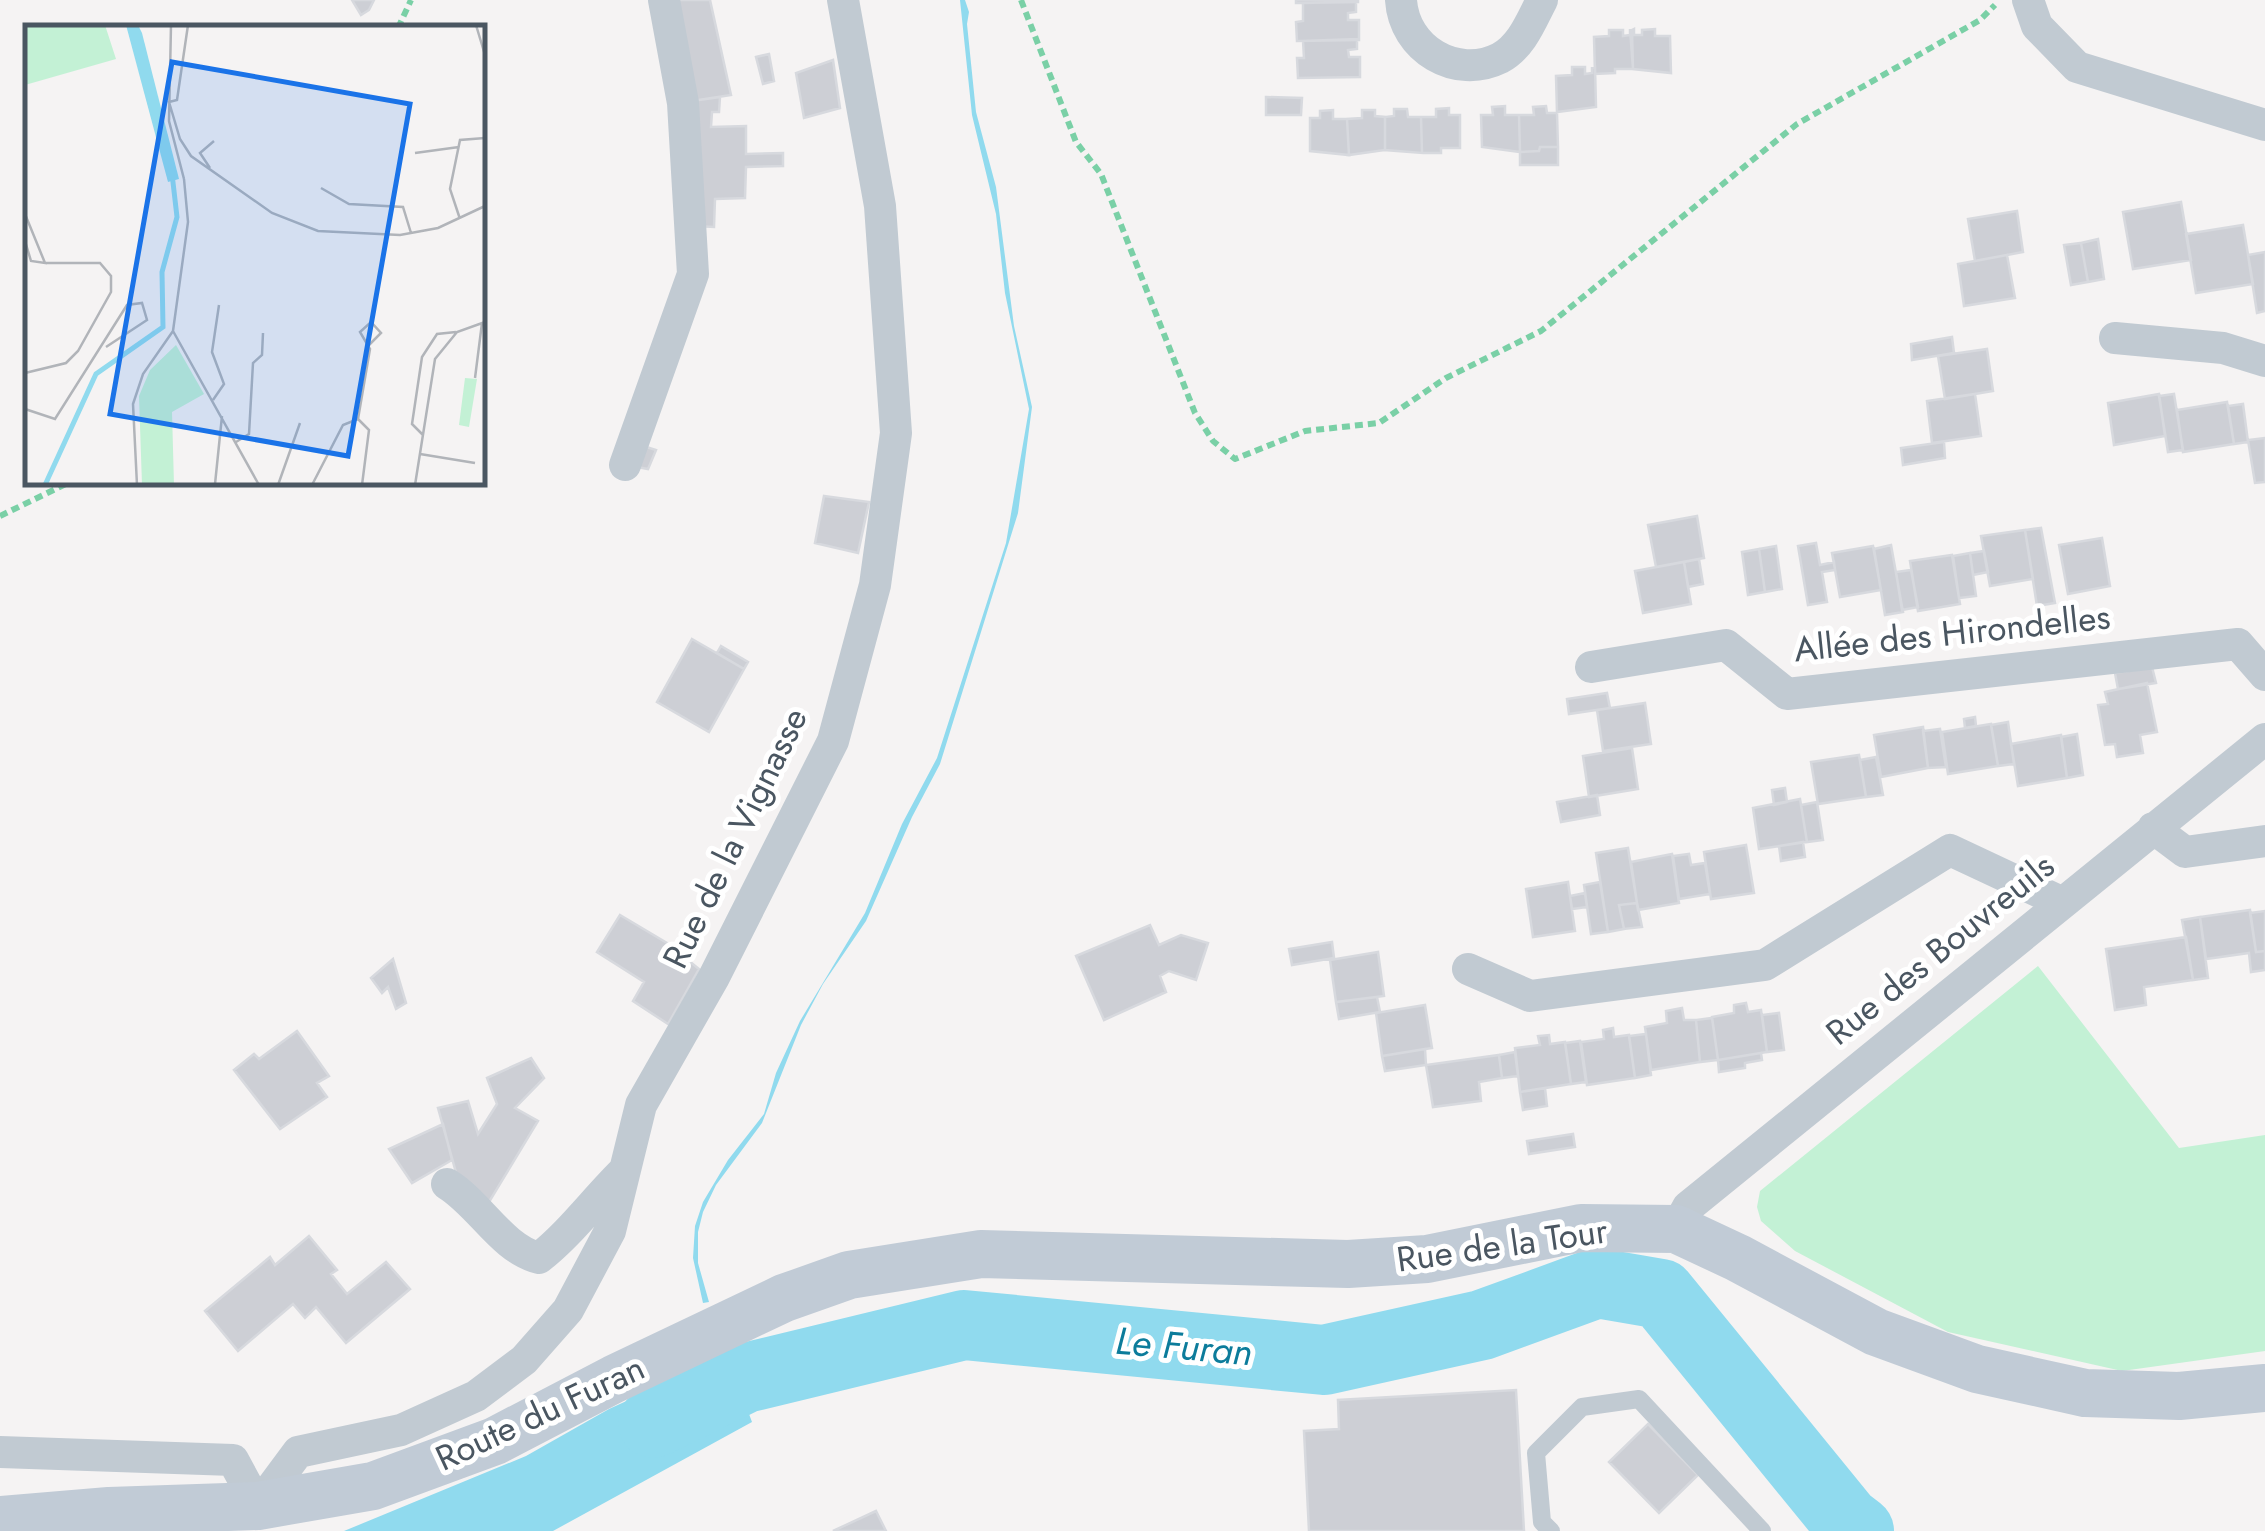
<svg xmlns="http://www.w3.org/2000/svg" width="2265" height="1531" font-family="Jost,sans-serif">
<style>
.green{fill:#c3f1d5}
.water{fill:#90daee}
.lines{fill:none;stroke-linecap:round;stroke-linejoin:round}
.river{stroke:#90daee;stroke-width:70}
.building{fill:#cdcfd5;stroke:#d7d9de;stroke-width:2.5}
.path{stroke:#7ad0a6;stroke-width:6;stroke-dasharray:8 5;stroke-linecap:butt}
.lane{stroke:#c1cad2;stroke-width:18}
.street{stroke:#c1cad2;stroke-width:32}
.secondary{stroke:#c1cbd6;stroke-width:48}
.labels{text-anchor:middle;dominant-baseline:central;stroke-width:10;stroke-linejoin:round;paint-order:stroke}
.street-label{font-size:35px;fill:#4a5661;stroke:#fff}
.water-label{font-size:38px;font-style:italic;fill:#0c7c9b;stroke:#fff}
.inset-river{fill:none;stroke:#90daee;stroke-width:5}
.inset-road{fill:none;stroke:#b1b4b9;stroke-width:2.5}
.view{fill:#1a73e8;fill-opacity:0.15;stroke:#1a73e8;stroke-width:5}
.inset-edge{fill:none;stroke:#4a5661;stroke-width:5}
</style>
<rect width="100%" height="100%" fill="#f5f3f3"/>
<!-- green -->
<path class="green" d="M2038,966L2179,1148L2265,1135V1351L2122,1371L1948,1332L1795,1251L1761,1221L1757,1207L1760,1191Z"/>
<!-- water -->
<path class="water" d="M960,0H965L969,12L967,24L976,112L996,187L1014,326L1032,407L1018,513L940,764L912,817L866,921L823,984L801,1025L762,1123L716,1185L703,1212L698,1232V1263L709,1302L703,1303L693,1258L695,1226L703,1202L728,1160L764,1114L776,1073L800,1021L865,913L902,824L937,758L1006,543L1029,409L1005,293L996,214L972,115Z
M727,1355L752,1422L553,1531H344L526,1456L609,1409Z"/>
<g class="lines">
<!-- river -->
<path class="river" d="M653,1423L745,1378L964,1325L1324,1360L1482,1325L1597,1283L1661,1294L1846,1521L1859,1531"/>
</g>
<!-- building -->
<path class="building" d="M352,0H374L369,10L361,15Z
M672,0H710L731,95L692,101Z
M1296,0H1358V2L1296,3Z
M1356,2V12L1348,13V20H1359V40L1297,41L1296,22L1303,21V3Z
M1630,29L1633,69H1615V73L1595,74L1594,37L1609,36V30H1623V36L1630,35Z
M1634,29V35H1642V30L1655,29V36H1670L1671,73L1633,69L1632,30Z
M1357,39V49L1348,50L1349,57H1360V77L1298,78L1297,58H1304L1303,41Z
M769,54L774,81L763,84L756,57Z
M833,60L840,108L804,118L796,73Z
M1572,67H1585V74L1592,73V68L1595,67L1596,107L1557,112L1556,76L1572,75Z
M720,97L719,112H712L711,127L746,126V154L783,153V166L746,167L745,198L715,199L714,227L696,226L692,101Z
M1266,97L1302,98L1301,115H1266Z
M1505,106V115H1519L1520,152L1482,147L1481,115H1493L1492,107Z
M1546,106L1547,113H1557L1558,147H1540L1539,151L1520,152L1519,115H1534L1533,107Z
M1449,108V115H1460V148H1441V153H1422L1421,117H1436V109Z
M1394,109H1407L1408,117H1421L1422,153L1385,150V117L1394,116Z
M1333,110V119H1347L1349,155L1310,151V118H1320V111Z
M1362,110H1375V116L1385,117V150L1349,155L1347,119L1362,118Z
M1540,147H1558V165H1520V152L1539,151Z
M2181,202L2191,260L2133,269L2123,212Z
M2017,211L2023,252L1975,261L1968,219Z
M2243,225L2253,284L2196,293L2186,234Z
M2098,239L2104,279L2088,282L2081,243Z
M2081,243L2088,282L2071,285L2064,245Z
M2265,252V311L2257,313L2248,255Z
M2007,255L2015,298L1964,306L1958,264Z
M1952,337L1954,353L1912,360L1911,344Z
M1987,349L1993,391L1945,399L1938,356Z
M1975,394L1981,436L1932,443L1927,401Z
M2159,394L2165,436L2114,445L2108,403Z
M2174,394L2183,450L2168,452L2159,396Z
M2227,402L2234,444L2183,452L2177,410Z
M2243,404L2248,442L2234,444L2228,406Z
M2265,438V482L2255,483L2248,440Z
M1944,442L1945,458L1903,465L1901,448Z
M640,445L656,450L648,469L632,466Z
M824,496L869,502L858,553L815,543Z
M1697,516L1704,558L1656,567L1648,525Z
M2041,528L2055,603L2037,606L2025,530Z
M2025,530L2033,579L1990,586L1981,536Z
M2102,538L2110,586L2068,594L2059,545Z
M1816,543L1820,565L1834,562L1835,570L1822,572L1827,602L1808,605L1798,546Z
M1891,545L1903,612L1885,615L1874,549Z
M1776,546L1782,589L1765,592L1759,549Z
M1873,546L1881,590L1840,597L1832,553Z
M1759,549L1765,592L1748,595L1742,552Z
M1984,551L1988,572L1973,575L1970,553Z
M1970,553L1976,596L1959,598L1953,556Z
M1952,555L1960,604L1918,611L1910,561Z
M1699,559L1703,584L1688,587L1684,562Z
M1684,562L1691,604L1643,613L1635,571Z
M1911,570L1918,607L1902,610L1896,572Z
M692,639L744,669L709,732L657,702Z
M721,646L748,662L744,669L717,653Z
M2152,667L2156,683L2118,689L2115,673Z
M2147,683L2157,732L2140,735L2143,753L2117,757L2115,744L2105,745L2098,705L2108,704L2105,692Z
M1607,693L1610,708L1569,714L1567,699Z
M1645,703L1651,744L1603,751L1597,710Z
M1975,717L1976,726L1965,728L1964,719Z
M2008,722L2014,764L1998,766L1991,725Z
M1991,724L1998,766L1948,774L1942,732Z
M1923,727L1928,768L1881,777L1874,735Z
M1940,729L1946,767L1928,768L1923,731Z
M2077,734L2083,775L2067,778L2061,737Z
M2061,735L2067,778L2018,786L2011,744Z
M1632,748L1638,789L1589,797L1583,756Z
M1859,755L1866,797L1818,804L1811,762Z
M1876,757L1883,795L1866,797L1860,760Z
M1785,788L1787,802L1774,805L1772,790Z
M1597,795L1600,815L1561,822L1557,802Z
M1800,799L1807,842L1759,849L1753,808Z
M1817,802L1823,840L1807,842L1801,805Z
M1803,842L1805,857L1781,861L1779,846Z
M1746,845L1754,893L1711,899L1704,852Z
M1628,848L1637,903L1619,905L1624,929L1608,932L1596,853Z
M1672,854L1679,903L1638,910L1631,862Z
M1689,854L1691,865L1705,863L1710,894L1679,899L1673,856Z
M1568,882L1575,931L1533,937L1526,889Z
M1600,882L1608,932L1591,934L1584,885Z
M1585,893L1587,907L1572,909L1570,896Z
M1637,903L1642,927L1624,929L1619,905Z
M2250,910L2256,952L2265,951V970L2251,972L2249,953L2206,959L2200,917Z
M2265,911V951L2256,952L2250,913Z
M620,915L667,943L699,969L668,1024L633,1001L644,982L597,952Z
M2200,917L2208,978L2193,980L2182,920Z
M1150,925L1159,945L1181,935L1208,943L1196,980L1169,971L1160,976L1166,992L1104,1020L1076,956Z
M2186,937L2193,980L2144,987L2146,1005L2115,1010L2106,949Z
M1332,942L1334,958L1292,965L1289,949Z
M1378,952L1384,996L1336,1002L1330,960Z
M393,959L406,1003L396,1009L388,987L382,993L371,978Z
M1377,997L1380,1012L1339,1019L1336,1002Z
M1746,1003L1748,1012L1761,1010L1767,1052L1718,1060L1712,1017L1734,1013V1005Z
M1425,1005L1432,1048L1382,1056L1376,1013Z
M1682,1008L1684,1020H1696L1700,1062L1651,1070L1645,1027L1667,1023L1666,1011Z
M1779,1013L1784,1050L1767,1052L1762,1015Z
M1712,1018L1718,1060L1700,1062L1696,1020Z
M1613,1028L1614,1037L1629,1035L1635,1078L1587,1085L1581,1042L1604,1039L1603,1030Z
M297,1031L329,1076L317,1083L327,1097L280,1129L234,1070L254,1054L259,1059Z
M1646,1034L1651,1075L1635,1078L1629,1036Z
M1549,1035L1550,1044L1565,1042L1571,1084L1520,1092L1515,1048L1540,1045L1538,1036Z
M1580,1041L1586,1082L1571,1084L1565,1043Z
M1425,1049L1426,1065L1385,1071L1382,1056Z
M1515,1052L1518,1076L1502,1078L1499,1055Z
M1761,1053L1762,1060L1745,1063V1068L1719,1072L1718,1060Z
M1499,1055L1502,1078L1479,1082L1481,1101L1433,1107L1426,1065Z
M531,1058L544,1078L515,1108L538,1121L486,1207L457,1176L438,1108L468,1101L478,1134L497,1104L487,1078Z
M1545,1088L1547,1106L1523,1110L1520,1092Z
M443,1124L452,1160L412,1183L389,1149Z
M1573,1134L1575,1147L1529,1154L1527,1141Z
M309,1236L337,1270L331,1274L347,1294L386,1262L410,1289L346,1343L316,1307L305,1318L293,1304L238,1351L205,1311L270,1257L275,1265Z
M1516,1390L1524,1531H1309L1304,1431L1339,1429L1338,1400Z
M1648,1424L1698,1475L1659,1513L1609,1462Z
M876,1511L886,1531H833Z"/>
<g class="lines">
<!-- path -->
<path class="path" d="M1021,0L1076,142L1101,174L1195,413L1213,441L1235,459L1305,431L1379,423L1446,378L1541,331L1797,124L1980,20L1995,5
M398,28L411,0
M0,516L70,482"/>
<!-- lane -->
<path class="lane" d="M1551,1531L1542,1522L1536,1453L1582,1407L1639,1399L1762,1531"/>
<!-- street -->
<path class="street" d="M1401,0C1404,49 1456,80 1500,58C1522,46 1531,21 1542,0
M2028,0L2037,26L2077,67L2265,125
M2115,338L2223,348L2265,361
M625,465L693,274L683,103L664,0
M1591,667L1726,645L1787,694L2238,644L2265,675
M2153,828L2185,852L2265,841
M1468,969L1530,996L1765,965L1950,850L2061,902
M447,1184C480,1204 502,1249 539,1258C571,1233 596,1198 625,1170
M1676,1229L1688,1207L2265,739
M0,1452L233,1460L258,1506L298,1452L401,1430L476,1396L524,1360L568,1310L610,1231L641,1105L714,977L833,741L875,585L896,433L880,206L843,0"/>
<!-- secondary -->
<path class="secondary" d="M0,1520L109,1511L258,1506L373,1486L495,1441L614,1379L784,1298L849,1275L981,1254L1348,1264L1427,1259L1581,1228L1676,1229L1738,1258L1876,1332L1977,1369L2085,1393L2179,1396L2265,1388"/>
</g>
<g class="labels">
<!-- street labels -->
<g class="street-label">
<text transform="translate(1952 633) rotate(-6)">Allée des Hirondelles</text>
<text transform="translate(735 838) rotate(-64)">Rue de la Vignasse</text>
<text transform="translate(1940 949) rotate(-39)">Rue des Bouvreuils</text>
<text transform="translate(1502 1245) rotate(-8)">Rue de la Tour</text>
<text transform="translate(540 1413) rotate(-25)">Route du Furan</text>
</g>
<!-- water labels -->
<g class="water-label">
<text transform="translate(1184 1346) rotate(5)">Le Furan</text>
</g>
</g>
<!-- overview -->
<g transform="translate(25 25)">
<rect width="460" height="460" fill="#f5f3f3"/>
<path d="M0,0H80L91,34L0,60ZM151,320L179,369L147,387L149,460H117L114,371L125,345ZM440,353L452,354L444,402L434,400Z" fill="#c3f1d5"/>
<path d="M101,0H113L117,8L154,154L143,157Z" fill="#90daee"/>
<path class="inset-river" d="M20,460L71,349L138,302L137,247L152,192L146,140"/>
<path class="inset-road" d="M146,0L144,96L159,154M163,0L152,75L144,77L155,114L166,131L247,188L293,206L375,210L413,203L460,181M451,0L460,30M390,128L434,122M185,143L175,128L189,116M296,163L324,179L378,182L386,208M0,189L20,238L6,236L0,216M435,194L425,164L435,115L460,113M148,306L234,460M0,348L41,338L53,326L86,267V251L75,238H20M450,353L457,298M188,375L199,359L187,327L194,280M0,384L30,394L102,280L117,278L122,295L81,322M333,394L345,324L335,307L346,297L356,308L344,320M333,394L344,405L337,460M398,410L387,399L397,332L412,309L431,307M211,417L224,409L228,338L237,330L238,308M395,429L450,438M190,459L197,391M112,460L108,379L118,349L148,306L163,197L159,154M253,460L275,398M287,460L318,400L333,394M390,460L410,334L432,307L460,297"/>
<path class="view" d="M147,37L385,79L323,431L85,389Z"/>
<rect width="460" height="460" class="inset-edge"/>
</g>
</svg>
